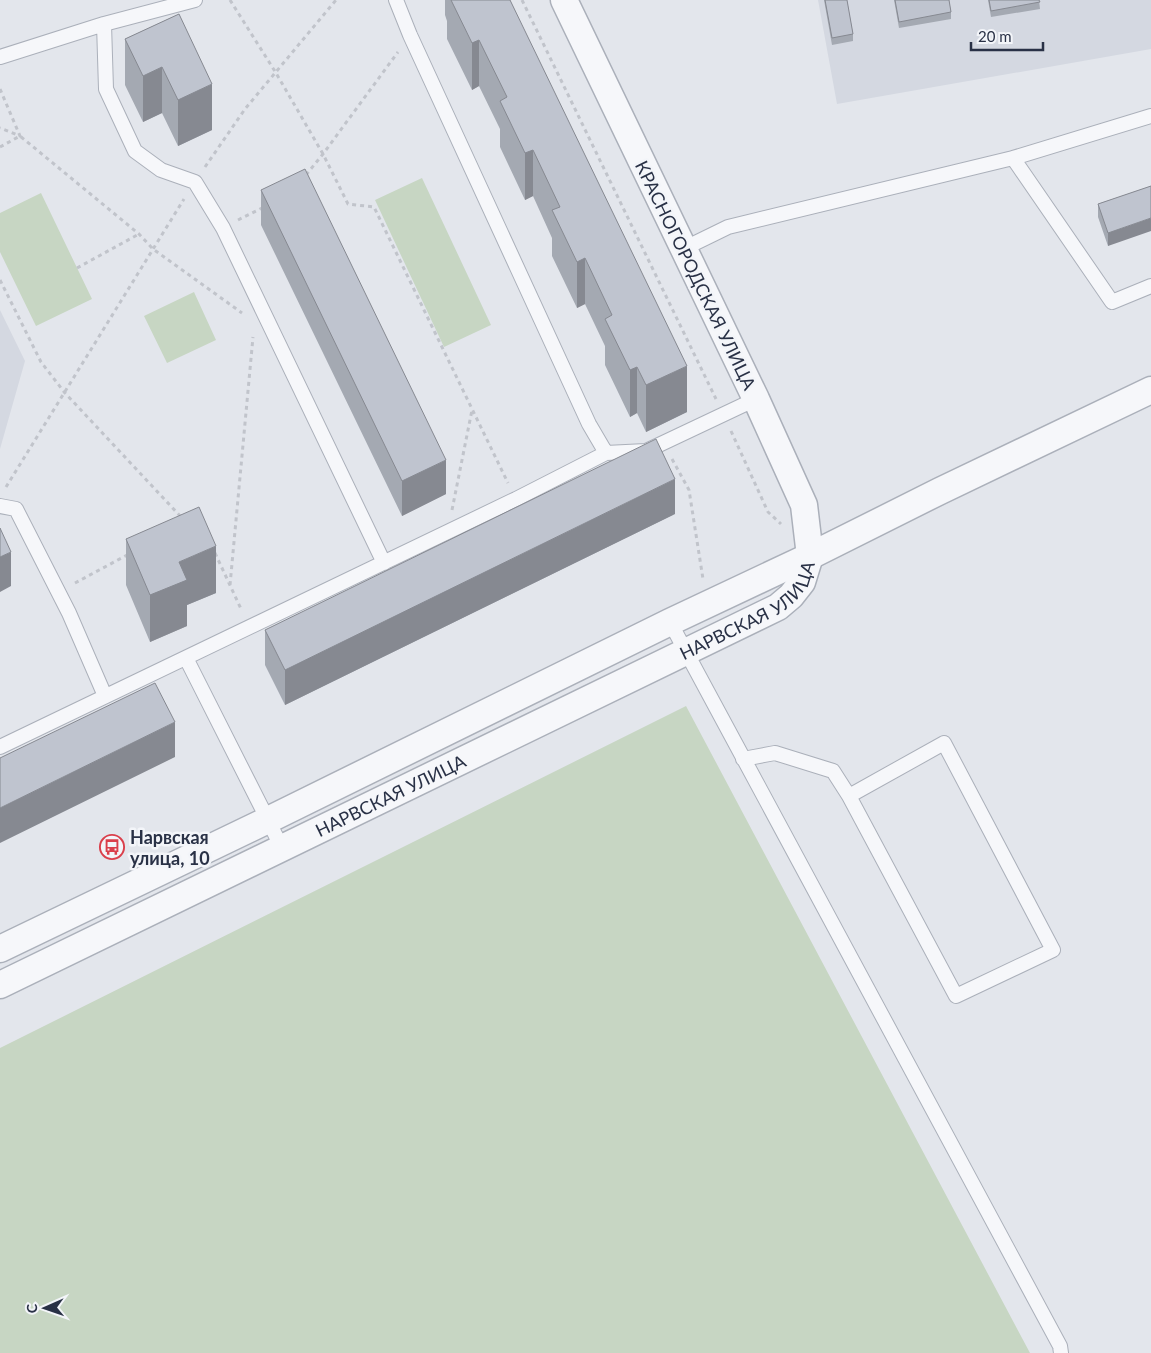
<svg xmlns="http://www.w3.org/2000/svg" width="1151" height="1353" font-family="Lato,sans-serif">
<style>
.built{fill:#d4d8e1}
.green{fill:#c7d6c3}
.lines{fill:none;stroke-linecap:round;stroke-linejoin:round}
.service-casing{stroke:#abb0ba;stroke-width:16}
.minor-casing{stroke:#abb0ba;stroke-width:29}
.path{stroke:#c1c4cb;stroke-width:3;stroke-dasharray:4 4;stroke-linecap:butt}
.service{stroke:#f6f7fa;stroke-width:14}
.minor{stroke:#f6f7fa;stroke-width:26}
.wall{fill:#a4a9b2}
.shaded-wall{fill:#868991}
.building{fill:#bfc4cf;stroke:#868991}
.labels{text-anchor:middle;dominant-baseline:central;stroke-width:5;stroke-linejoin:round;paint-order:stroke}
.street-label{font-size:18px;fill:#293146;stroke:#f3f5f9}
.poi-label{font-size:18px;font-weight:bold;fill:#293146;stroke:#f3f5f9;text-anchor:start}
</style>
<rect width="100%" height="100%" fill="#e3e6ec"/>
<!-- built -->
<path class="built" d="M818,0H1151V49L837,104Z
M0,310L25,361L0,449Z"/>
<!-- green -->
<path class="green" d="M422,178L491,325L444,347L375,200Z
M41,193L92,299L36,326L0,252V213Z
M194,292L216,340L167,363L144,316Z
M686,706L1030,1353H0V1048Z"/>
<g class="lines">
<defs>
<path id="service" d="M396,0L410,35L589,424L606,453
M104,24L106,89L135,151L161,170L195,182L223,228L384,563
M0,57L104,24L195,0
M1013,158L1112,302L1151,286
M683,249L728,227L1013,158L1151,116
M0,506L16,509L69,613L105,696
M670,622L1060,1346L1061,1353
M186,658L282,848
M0,747L516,499L606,453L646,451L756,399
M743,759L775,753L833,771L849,796L956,996L1053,950L944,743L849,796"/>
<g id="minor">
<path d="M0,949L268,820L670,622L810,556L940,491L1151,390"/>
<path id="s1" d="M0,985L778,607L791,596L802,582L810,556L804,505L756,399L564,0"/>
</g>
</defs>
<!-- service casing -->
<use href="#service" class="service-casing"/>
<!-- minor casing -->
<use href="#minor" class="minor-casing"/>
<!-- path -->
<path class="path" d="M230,0L276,73L323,154L348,204L374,207L508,483
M522,0L716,399
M0,89L20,136L0,128
M0,147L20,136L139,234L153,249L242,313
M205,167L245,109L336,0
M306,175L323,154L398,52
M238,220L264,207
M77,268L139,234
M0,280L41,362L65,393L182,518
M731,431L768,512L781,524
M672,459L689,490L703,579
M6,487L184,199
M452,510L472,410
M215,553L242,611
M75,583L129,554
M230,585L253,337"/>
<!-- service -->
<use href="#service" class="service"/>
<!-- minor -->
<use href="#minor" class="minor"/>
</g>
<!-- wall -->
<path class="wall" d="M445,0H510L687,412L646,432L637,413L630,417L605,365V346L585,304L577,308L552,256V238L533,196L525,200L500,147V129L479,86L472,90L447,39V21L445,15Z
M824,0H847L853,34V41L832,45Z
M894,0H949L951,12V19L899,28Z
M988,0H1039L1040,9L991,17Z
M179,14L212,130L178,146L162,113L143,122L125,85V39Z
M1151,186L1108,246L1098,217V204Z
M261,190L446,494L402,516L261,225Z
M675,514L285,705L265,665V630Z
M126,539L216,593L187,605V626L150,642L126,585Z"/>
<!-- shaded-wall -->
<path class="shaded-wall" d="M479,40V86L472,90V43Z
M162,67V113L143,122V76Z
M212,84V130L178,146V100Z
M533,150V196L525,200V153Z
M1151,218V231L1108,246V233Z
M585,258V304L577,308V262Z
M687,366V412L646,432V385Z
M637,367V413L630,417V370Z
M446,460V494L402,516V481Z
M675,479V514L285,705V670Z
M216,546V593L187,605V626L150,642V595L179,562Z
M11,552V586L0,592V557Z
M175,722V757L0,843V808Z"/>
<!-- building -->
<path class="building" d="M451,0H510L687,366L646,385L637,367L630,370L605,319L612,315L585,258L577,262L552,210L560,207L533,150L525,153L500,101L507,97L479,40L472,43Z
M825,0H847L853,34L832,38Z
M895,0H949L951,12L899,22Z
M989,0H1039L1040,2L991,11Z
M179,14L212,84L178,100L162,67L143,76L125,39Z
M305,169L446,460L402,481L261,190Z
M1151,186V218L1108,233L1098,204Z
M656,439L675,479L285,670L265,630Z
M199,507L216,546L179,562L187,580L150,595L126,539Z
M0,528L11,552L0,557Z
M155,683L175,722L0,808V758Z"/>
<!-- icons -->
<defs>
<symbol id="bus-ring" viewBox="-11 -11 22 22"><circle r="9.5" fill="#f3f5f9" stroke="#da3f4b" stroke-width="1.5"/><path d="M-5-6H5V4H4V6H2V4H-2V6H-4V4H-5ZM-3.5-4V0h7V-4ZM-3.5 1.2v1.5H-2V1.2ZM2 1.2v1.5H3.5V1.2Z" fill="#da3f4b"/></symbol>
</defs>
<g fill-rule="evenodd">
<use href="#bus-ring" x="98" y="833" width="28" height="28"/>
</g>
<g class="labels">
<!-- street labels -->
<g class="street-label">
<text transform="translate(696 275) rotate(64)">КРАСНОГОРОДСКАЯ УЛИЦА</text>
<text stroke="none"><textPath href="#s1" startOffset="839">НАРВСКАЯ УЛИЦА</textPath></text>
<text stroke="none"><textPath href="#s1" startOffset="434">НАРВСКАЯ УЛИЦА</textPath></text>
</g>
<!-- poi labels -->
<g class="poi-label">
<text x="130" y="837">Нарвская<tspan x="130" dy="21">улица, 10</tspan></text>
</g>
</g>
<!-- north arrow -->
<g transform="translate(45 1308) rotate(268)" stroke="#f3f5f9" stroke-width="4" paint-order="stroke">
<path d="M0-4L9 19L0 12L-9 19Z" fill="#293146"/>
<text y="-8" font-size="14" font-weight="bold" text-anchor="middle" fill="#293146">С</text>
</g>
<!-- scale -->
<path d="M971 42v8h72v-8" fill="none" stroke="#293146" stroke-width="2.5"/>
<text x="978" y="42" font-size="15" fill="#293146" stroke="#f3f5f9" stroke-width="4" paint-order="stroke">20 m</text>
</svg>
